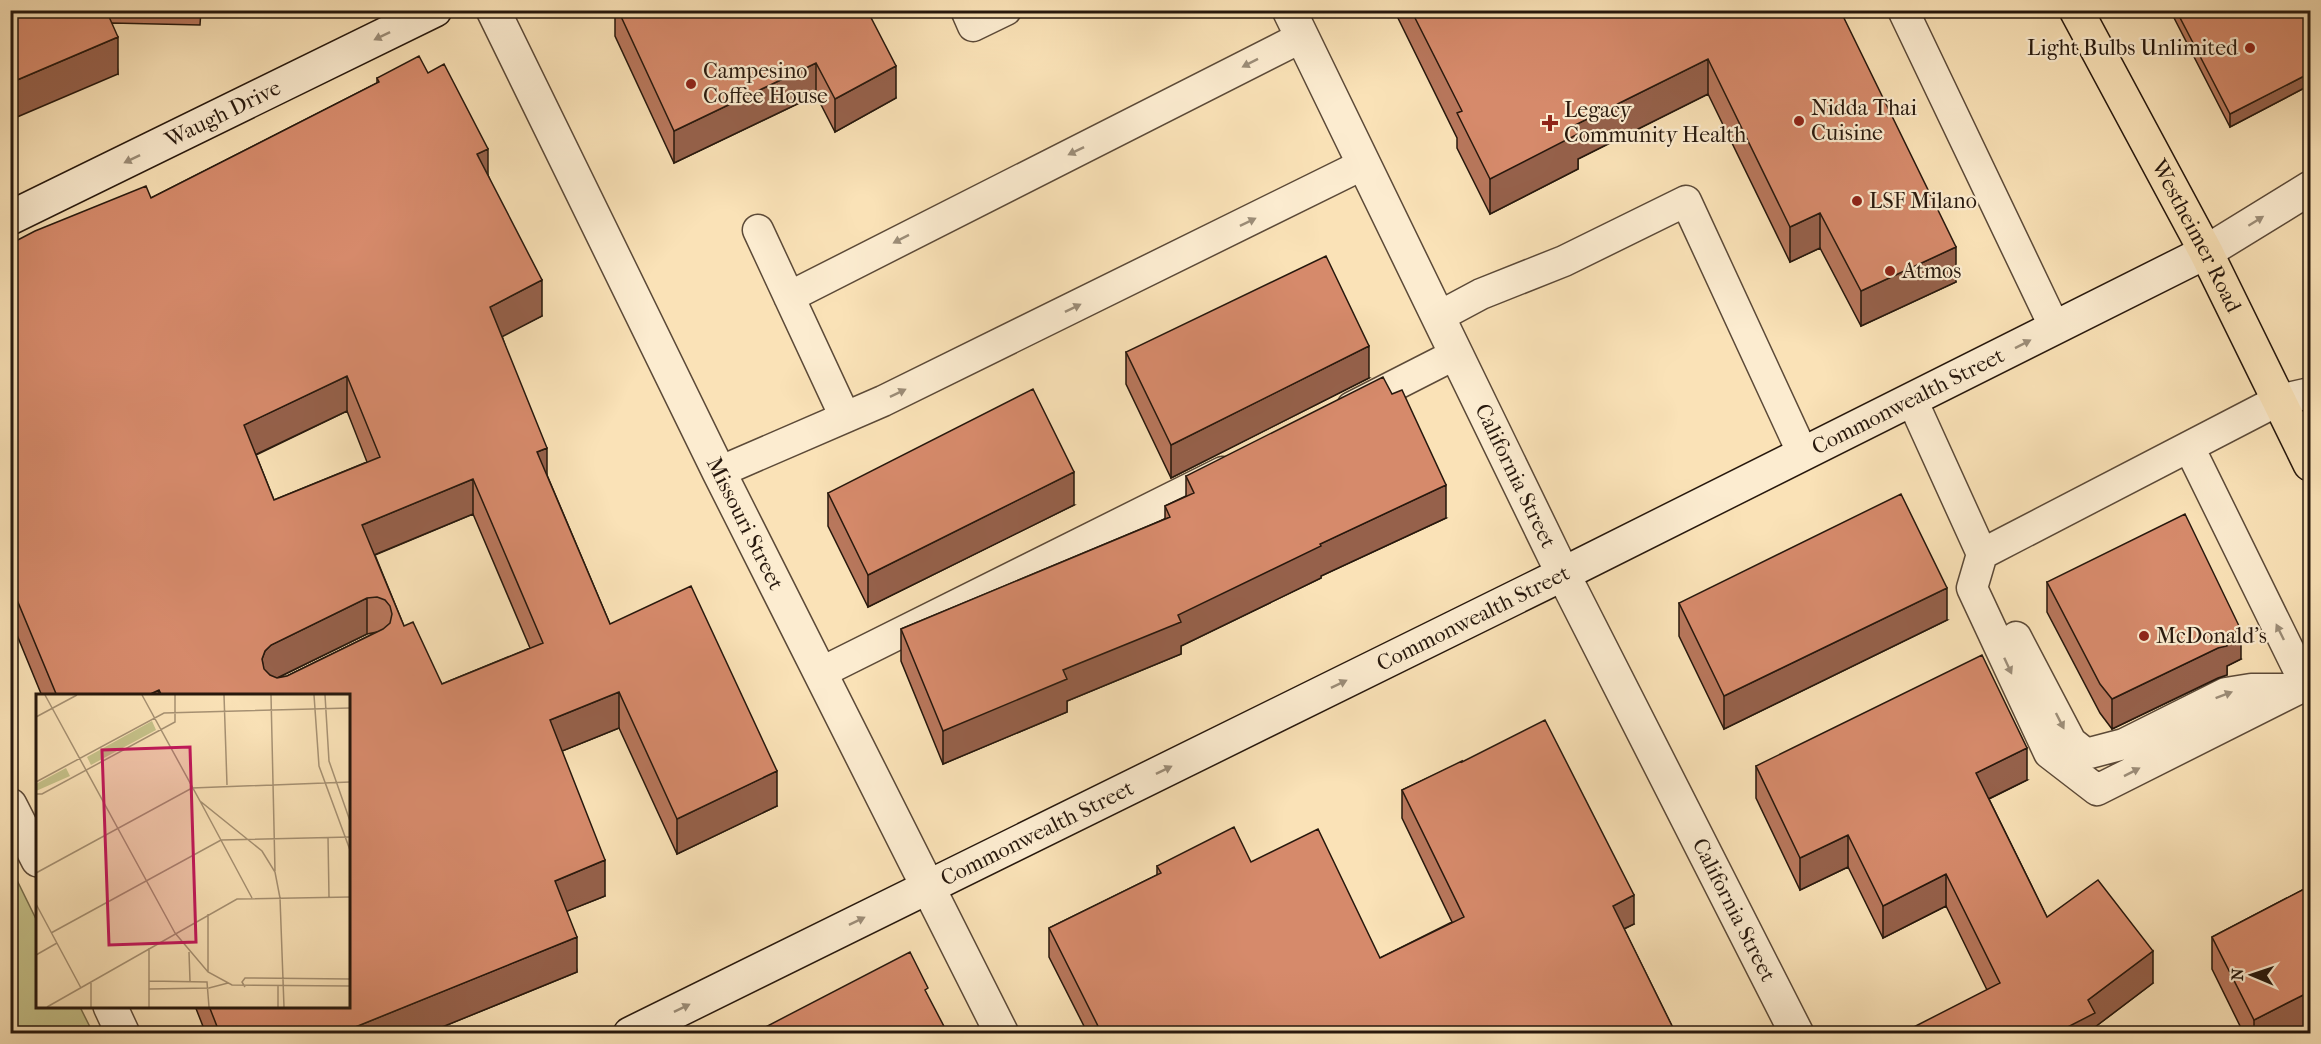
<svg xmlns="http://www.w3.org/2000/svg" width="2321" height="1044" font-family="'IM FELL French Canon',serif">
<style>
.green{fill:#c5c189;stroke:#766c4b;stroke-width:1.5}
.lines{fill:none;stroke-linecap:round;stroke-linejoin:round}
.service-casing{stroke:#5c4a38;stroke-width:33}
.minor-casing{stroke:#5c4a38;stroke-width:36}
.tertiary-casing{stroke:#5c4a38;stroke-width:36}
.secondary-casing{stroke:#27180d;stroke-width:36}
.primary-casing{stroke:#27180d;stroke-width:36}
.service{stroke:#fcecd0;stroke-width:30}
.minor{stroke:#fcecd0;stroke-width:33}
.tertiary{stroke:#fcecd0;stroke-width:33}
.secondary{stroke:#fcecd0;stroke-width:33}
.primary{stroke:#fae2b7;stroke-width:33}
.wall{fill:#b8775c;stroke:#27180d;stroke-width:1.5;fill-rule:evenodd}
.shaded-wall{fill:#96614b;stroke:#27180d;stroke-width:1.5}
.building{fill:#d68a6b;stroke:#27180d;stroke-width:1.5;fill-rule:evenodd}
.oneway{fill:#9c8d78}
.poi-dot{fill:#8f2418;stroke:#fcecd0;stroke-width:2}
.labels{text-anchor:middle;dominant-baseline:central;stroke-width:4.5;stroke-linejoin:round;paint-order:stroke}
.poi-label{font-size:22px;fill:#27180d;stroke:#fcecd0;text-anchor:start}
.street-label{font-size:22px;fill:#27180d;stroke:#fcecd0}
.inset-road{fill:none;stroke:#a69173;stroke-width:1.5}
.view{fill:#c2185b;fill-opacity:0.15;stroke:#c2185b;stroke-width:3}
.inset-edge{fill:none;stroke:#27180d;stroke-width:3}
</style>
<rect width="100%" height="100%" fill="#fae2b7"/>
<filter id="stains"><feTurbulence type="fractalNoise" baseFrequency=".00333" numOctaves="4"/><feColorMatrix values="0 0 0 0 .2 0 0 0 0 .09 0 0 0 0 .02 0 0 0 .5 -.17"/></filter>
<radialGradient id="worn" r=".72"><stop offset=".6" stop-color="#630" stop-opacity="0"/><stop offset="1" stop-color="#630" stop-opacity=".3"/></radialGradient>
<!-- green -->
<path class="green" d="M10,866L37,921L38,1006L80,1007L93,1033H11Z"/>
<g class="lines">
<defs>
<path id="service" d="M966,10L973,26L1006,10
M1903,10L2055,328
M758,230L845,417
M789,297L1302,37
M1438,317L1481,294L1564,261L1686,201L1803,454
M1912,400L1982,554L2279,400L2310,393
M1352,407L1456,354
M2189,447L2306,685
M719,472L883,401L1364,164
M1982,554L1972,588L2049,753L2097,790L2310,683
M2016,637L2071,742L2086,754L2124,744L2226,693L2251,689H2291
M820,673L1223,472"/>
<g id="minor">
<path id="s1" d="M493,10L719,472L1002,1034"/>
<path id="s2" d="M1289,10L1563,574L1797,1034"/>
<path d="M10,805L38,860"/>
<path d="M110,1006L123,1034"/>
</g>
<path id="tertiary" d="M2206,252L2310,188"/>
<g id="secondary">
<path id="s3" d="M10,218L435,10"/>
<path id="s4" d="M630,1034L1563,574L2206,252"/>
</g>
<g id="primary">
<path id="s5" d="M2076,10L2206,252L2310,464"/>
</g>
</defs>
<!-- service casing -->
<use href="#service" class="service-casing"/>
<!-- minor casing -->
<use href="#minor" class="minor-casing"/>
<!-- tertiary casing -->
<use href="#tertiary" class="tertiary-casing"/>
<!-- secondary casing -->
<use href="#secondary" class="secondary-casing"/>
<!-- primary casing -->
<use href="#primary" class="primary-casing"/>
<!-- service -->
<use href="#service" class="service"/>
<!-- minor -->
<use href="#minor" class="minor"/>
<!-- tertiary -->
<use href="#tertiary" class="tertiary"/>
<!-- secondary -->
<use href="#secondary" class="secondary"/>
<!-- primary -->
<use href="#primary" class="primary"/>
</g>
<!-- wall -->
<path class="wall" d="M10,10H201L200,25L112,23L118,74Z
M615,10H867L896,98L835,132L816,95L674,163L615,36Z
M1394,10H1840L1956,282L1861,326L1820,248L1790,262L1708,94L1578,159V169L1490,214L1457,148V138Z
M2170,10H2310V85L2230,127Z
M428,73L488,175L542,316L502,336L547,475L610,624L777,806L677,854L619,728L562,751L605,896L567,911L577,972L425,1034H206L195,1006H348V696H42L10,618V244L151,198L377,83V78ZM347,411L367,462L274,500L256,455ZM473,514L530,648L442,684L404,626L375,555ZM377,632L287,676L277,678L367,634Z
M1126,352L1369,378L1171,478L1126,384Z
M1186,476L1446,518L1321,576V578L1181,646V654L1067,701V712L943,764L901,661V629L1165,519V506L1186,496Z
M828,493L1074,505L868,607L828,526Z
M2047,582L2241,659L2227,666V675L2218,678L2112,729L2100,713L2047,612Z
M1679,603L1947,620L1724,729L1679,636Z
M1462,762L1634,924L1624,929L1676,1034H1088L1049,957V928L1157,875V866L1251,862L1380,958L1452,922L1402,818V790Z
M1756,766L2027,780L1989,799L2047,917L2153,983L2095,1027V1034L1987,990L1946,906L1883,938L1848,867L1800,890L1756,798Z
M2310,886V1027L2309,1025L2292,1034H2244L2212,969V937Z"/>
<!-- shaded-wall -->
<path class="shaded-wall" d="M118,37V74L10,120V83Z
M1708,59V94L1578,159V169L1490,214V179L1573,126Z
M816,63V95L674,163V131Z
M896,66V98L835,132V99Z
M2310,73V85L2230,127V114Z
M488,149V184L477,154Z
M1820,213V248L1790,262V227Z
M1956,247V282L1861,326V291Z
M542,280V316L490,343V307Z
M1369,346V378L1171,478V445Z
M347,376V411L244,460V425Z
M547,448V483L537,452Z
M1074,472V505L868,607V575Z
M473,479V514L362,560V525Z
M1446,485V518L1321,576V578L1181,646V654L1067,701V712L943,764V731L1063,670L1320,544Z
M1947,588V620L1724,729V696Z
M367,598V634L271,681L265,686L262,659L265,651L271,645Z
M2241,630V659L2227,666V675L2218,678L2112,729V699L2218,648L2227,636Z
M159,690V696H146Z
M619,692V728L550,756V720Z
M2027,748V780L1976,805V773Z
M777,771V806L677,854V819Z
M1848,835V867L1800,890V858Z
M605,860V896L555,916V881Z
M1946,874V906L1883,938V906Z
M1634,895V924L1613,934V906Z
M577,937V972L425,1034H338Z
M2153,951V983L2095,1027V1034H2054L2088,1000Z
M2309,992V1025L2292,1034H2254V1020Z"/>
<!-- building -->
<path class="building" d="M10,10H106L118,37L10,83Z
M618,10H867L896,66L835,99L816,63L674,131Z
M1411,10H1840L1956,247L1861,291L1820,213L1790,227L1708,59L1573,126L1578,134L1490,179L1457,113L1462,111Z
M2176,10H2310V73L2230,114Z
M419,56L428,73L444,64L488,149L477,154L542,280L490,307L547,448L537,452L610,624L691,586L777,771L677,819L619,692L550,720L605,860L555,881L577,937L338,1034H220L209,1006H348V696H162L159,690L146,696H57L10,583V244L35,231L146,186L151,198L379,82L377,78ZM347,376L380,457L274,500L244,425ZM473,479L543,643L442,684L413,622L404,626L362,525ZM377,597L385,600L390,606L392,614L390,623L383,629L287,676L277,678L270,675L264,669L262,659L265,651L271,645L367,598Z
M1326,256L1369,346L1171,445L1126,352Z
M1383,377L1392,394L1402,390L1446,485L1320,544L1321,546L1178,615L1181,622L1063,670L1067,679L943,731L901,629L1170,517L1165,506L1194,493L1186,476Z
M1033,389L1074,472L868,575L828,493Z
M1901,494L1947,588L1724,696L1679,603Z
M2185,514L2241,630L2227,636V646L2218,648L2112,699L2100,684L2047,582Z
M1982,655L2027,748L1976,773L2047,917L2098,880L2153,951L2088,1000L2095,1013L2054,1034H1900L2000,983L1946,874L1883,906L1848,835L1800,858L1756,766Z
M1545,720L1634,895L1613,906L1676,1034H1102L1049,928L1161,873L1157,866L1234,827L1251,862L1318,829L1380,958L1464,917L1402,790L1462,761V762Z
M2310,886V995L2309,992L2254,1020L2212,937Z
M910,952L928,988L925,990L948,1034H752Z"/>
<!-- one-way arrows -->
<defs><path id="oneway-solid" d="M-6-.8H1V-3.2L6.5 0L1 3.2V.8H-6Z" transform="scale(1.5)"/></defs>
<g class="oneway">
<use href="#oneway-solid" transform="translate(382 36) rotate(154)"/>
<use href="#oneway-solid" transform="translate(1250 63) rotate(153)"/>
<use href="#oneway-solid" transform="translate(1076 151) rotate(154)"/>
<use href="#oneway-solid" transform="translate(132 159) rotate(154)"/>
<use href="#oneway-solid" transform="translate(2256 221) rotate(-32)"/>
<use href="#oneway-solid" transform="translate(1248 222) rotate(-26)"/>
<use href="#oneway-solid" transform="translate(901 239) rotate(153)"/>
<use href="#oneway-solid" transform="translate(1073 308) rotate(-26)"/>
<use href="#oneway-solid" transform="translate(2023 344) rotate(-27)"/>
<use href="#oneway-solid" transform="translate(898 393) rotate(-26)"/>
<use href="#oneway-solid" transform="translate(2280 632) rotate(-116)"/>
<use href="#oneway-solid" transform="translate(2008 666) rotate(65)"/>
<use href="#oneway-solid" transform="translate(1339 684) rotate(-26)"/>
<use href="#oneway-solid" transform="translate(2224 695) rotate(-21)"/>
<use href="#oneway-solid" transform="translate(2060 721) rotate(63)"/>
<use href="#oneway-solid" transform="translate(1164 770) rotate(-26)"/>
<use href="#oneway-solid" transform="translate(2132 772) rotate(-27)"/>
<use href="#oneway-solid" transform="translate(857 921) rotate(-26)"/>
<use href="#oneway-solid" transform="translate(682 1008) rotate(-26)"/>
</g>
<!-- markers -->
<g class="poi-dot">
<circle cx="2250" cy="48" r="6"/>
<circle cx="691" cy="84" r="6"/>
<circle cx="1799" cy="121" r="6"/>
<path d="M1547 114h6v6h6v6h-6v6h-6v-6h-6v-6h6z"/>
<circle cx="1857" cy="201" r="6"/>
<circle cx="1890" cy="271" r="6"/>
<circle cx="2144" cy="636" r="6"/>
</g>
<g class="labels">
<!-- poi labels -->
<g class="poi-label">
<text x="2238" y="48" text-anchor="end">Light Bulbs Unlimited</text>
<text x="703" y="71">Campesino<tspan x="703" dy="25">Coffee House</tspan></text>
<text x="1811" y="108">Nidda Thai<tspan x="1811" dy="25">Cuisine</tspan></text>
<text x="1564" y="110">Legacy<tspan x="1564" dy="25">Community Health</tspan></text>
<text x="1869" y="201">LSF Milano</text>
<text x="1902" y="271">Atmos</text>
<text x="2156" y="636">McDonald's</text>
</g>
<!-- street labels -->
<g class="street-label">
<text stroke="none"><textPath href="#s3" startOffset="237">Waugh Drive</textPath></text>
<text stroke="none"><textPath href="#s5" startOffset="256">Westheimer Road</textPath></text>
<text stroke="none"><textPath href="#s4" startOffset="1426">Commonwealth Street</textPath></text>
<text stroke="none"><textPath href="#s2" startOffset="518">California Street</textPath></text>
<text stroke="none"><textPath href="#s1" startOffset="572">Missouri Street</textPath></text>
<text stroke="none"><textPath href="#s4" startOffset="940">Commonwealth Street</textPath></text>
<text stroke="none"><textPath href="#s4" startOffset="454">Commonwealth Street</textPath></text>
<text stroke="none"><textPath href="#s2" startOffset="1004">California Street</textPath></text>
</g>
</g>
<!-- overview -->
<g transform="translate(36 694)">
<rect width="314" height="314" fill="#fae2b7"/>
<path d="M116,27L120,36L55,71L51,63ZM30,74L34,82L0,97V90Z" fill="#c5c189"/>
<path class="inset-road" d="M9,1L139,239M106,1L164,107L226,157L239,178L244,204M188,1L191,91M235,1L239,177M278,1L283,72L314,156M289,1L293,67L314,127M0,23L41,1M0,88L128,19L314,14M0,100H6L139,28V1M164,107L216,204M292,143L293,203M0,179L156,94L314,88M244,204L248,313M0,210L45,294M15,239L185,146L314,143M139,239L172,278L196,291L314,292M113,254V313M153,258L154,287M0,261L21,249M172,278V220M113,287L171,288L173,313M55,289V313M209,293L206,288L209,284L314,285M113,295L173,294L192,289M11,313L201,205L314,203M242,313V291"/>
<path class="view" d="M154,53L160,248L73,251L66,56Z"/>
<rect width="314" height="314" class="inset-edge"/>
</g>
<!-- margin -->
<rect width="2321" height="1044" fill="none" stroke="#fae2b7" stroke-width="36"/>
<rect x="12" y="12" width="2297" height="1020" fill="none" stroke="#27180d" stroke-width="3"/>
<rect x="18" y="18" width="2285" height="1008" fill="none" stroke="#27180d" stroke-width="1.5"/>
<!-- north arrow -->
<g transform="translate(2252 975) rotate(272)" stroke="#fcecd0" stroke-width="4.5" paint-order="stroke">
<path d="M0-4.5L10 22L0 15L-10 22Z" fill="#27180d"/>
<text y="-9" font-size="16" font-weight="bold" text-anchor="middle" fill="#27180d">N</text>
</g>
<rect width="100%" height="100%" filter="url(#stains)"/>
<rect width="100%" height="100%" fill="url(#worn)"/>
</svg>
